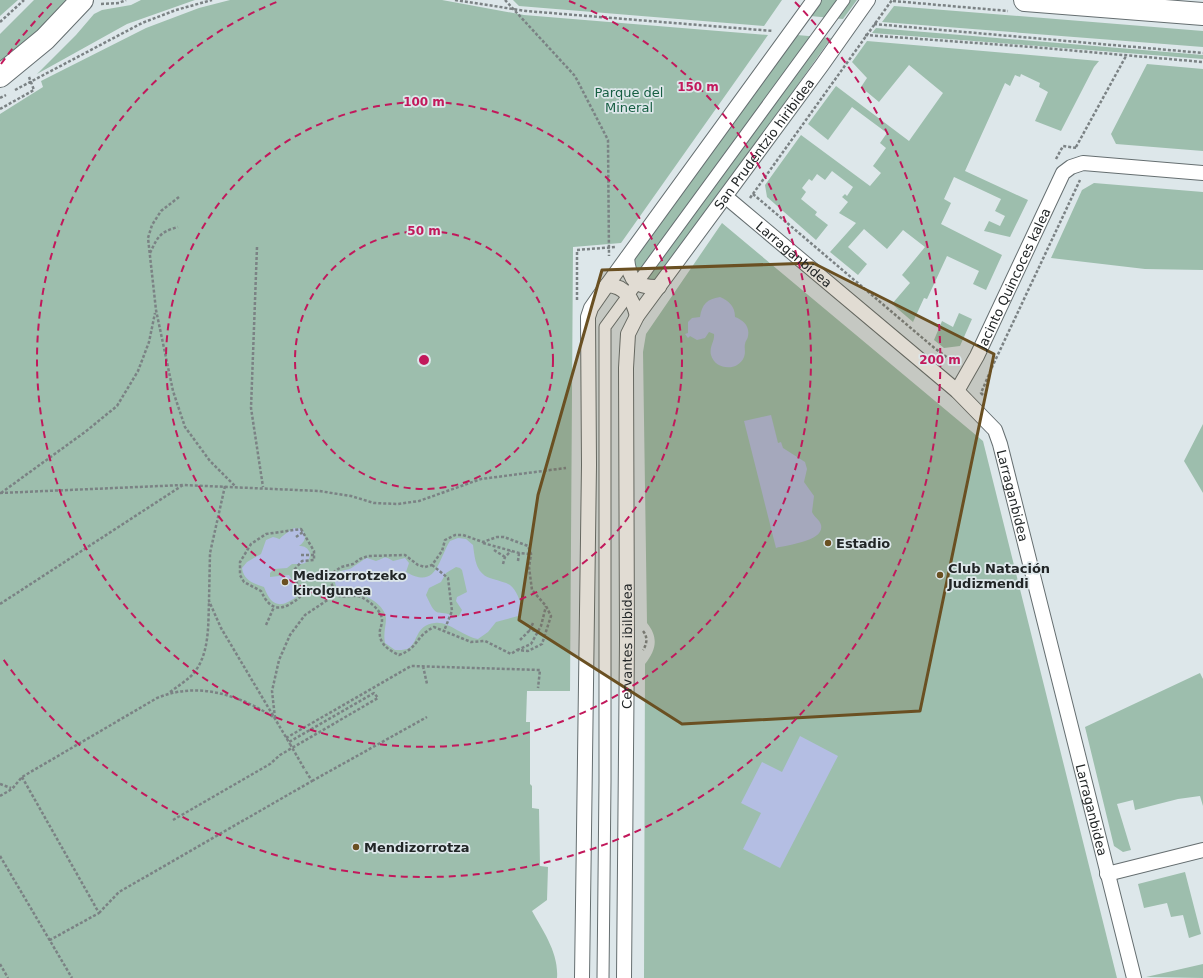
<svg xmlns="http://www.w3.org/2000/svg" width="1203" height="978" font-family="'DejaVu Sans',sans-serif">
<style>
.green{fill:#9dbead}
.water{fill:#b4bee3;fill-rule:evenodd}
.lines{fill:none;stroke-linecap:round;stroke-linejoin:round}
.canal{stroke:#b4bee3;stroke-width:18}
.pedestrian-casing{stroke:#656e70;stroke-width:13}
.minor-casing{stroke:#656e70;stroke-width:16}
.primary-casing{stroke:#656e70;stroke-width:24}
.path{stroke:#7b8284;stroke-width:2.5;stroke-dasharray:3 2;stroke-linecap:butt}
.pedestrian{stroke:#fff;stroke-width:11}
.minor{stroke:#fff;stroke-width:14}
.primary{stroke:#fff;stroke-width:22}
.path-bridge{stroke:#7b8284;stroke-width:2.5;stroke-dasharray:3 2;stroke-linecap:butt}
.marked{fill:#6a5022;fill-opacity:0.2;stroke:#6a5022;stroke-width:3;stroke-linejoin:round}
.ring{fill:none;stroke:#c2185b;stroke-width:2;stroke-dasharray:7 5}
.poi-dot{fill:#6a5022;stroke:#dde7ea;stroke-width:1.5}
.labels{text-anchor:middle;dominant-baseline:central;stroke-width:3.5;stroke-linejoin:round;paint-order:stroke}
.park-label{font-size:13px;fill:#165e42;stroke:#dde7ea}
.street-label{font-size:13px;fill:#212526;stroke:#dde7ea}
.poi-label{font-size:13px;font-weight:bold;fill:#212526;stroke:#dde7ea;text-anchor:start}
.centre{fill:#c2185b;stroke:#dde7ea;stroke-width:2}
.ring-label{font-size:12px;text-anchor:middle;font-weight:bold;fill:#c2185b;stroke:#dde7ea;stroke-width:3.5;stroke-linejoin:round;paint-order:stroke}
</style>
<rect width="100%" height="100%" fill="#dde7ea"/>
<!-- green -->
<path class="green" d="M0,0H18L0,16Z
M34,0H72L0,68V34Z
M141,0H195L127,24L37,74L76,35L94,14L102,10L131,5Z
M230,0H442L524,15L768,35L621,243L573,247L570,691H527L526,722H530V784L532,786V808L539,809L540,866L548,867L547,900L532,911C543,931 559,953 557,978H0V114L43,87L41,81L146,28L199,8Z
M513,0H782L764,26L519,6Z
M821,0H857L843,19L810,16Z
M894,6L1203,31V47L882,22Z
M876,28L1203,55V59L872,33Z
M797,35L831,38L658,282L648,283L636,276L633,259Z
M867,41L1099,61L1094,67L1061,131L1035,121L1048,92L1039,87L1040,83L1021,74L1020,77L1015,75L1010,86L1005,83L965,171L1028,200L1010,237L984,231L989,221L1000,226L1005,216L995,211L1001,199L954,177L944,199L951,203L941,224L1002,255L986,290L973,284L979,271L947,256L927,299L924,298L913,322L892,304L910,283L902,275L925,247L903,230L887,249L864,229L848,247L867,264L858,275L830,252L856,223L839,213L848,202L842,197L845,194L847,196L853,187L832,171L825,180L817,174L812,181L809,179L802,188L806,192L801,199L817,212L815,215L828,225L816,240L767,197L765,185L801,135L870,186L881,173L873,166L886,148L880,143L887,133L852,107L828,140L808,124L836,86L909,141L943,93L909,65L879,102L861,87L867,78L852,62Z
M1147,64L1203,69V151L1116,144L1111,134Z
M1094,183L1203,192V270L1145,269L1051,258L1082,190Z
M722,223L983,441L1117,978H644L645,664C656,650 659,638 647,623L643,352L646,334Z
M959,313L972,319L960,346L944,348L934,340L942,321L953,327Z
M1203,424V493L1184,461Z
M1200,673L1203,679V806L1200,796L1178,799L1135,810L1133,800L1117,804L1131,850L1123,852L1114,846L1085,727Z
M1185,872L1201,934L1189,938L1183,915L1171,917L1167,903L1144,908L1138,884Z
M1203,964V978L1146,977Z"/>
<!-- water -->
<path class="water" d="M720,297C729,301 735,306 735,317C743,320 750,326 748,336C748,339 745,341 745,344C744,348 746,352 744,357C738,372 715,370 711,355C709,347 715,341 714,334L709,332L705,338L697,340L690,336L688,338L685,334L688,333V322L692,318L700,317C702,304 707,299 720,297Z
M771,415L778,443L781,442L783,448L805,462L807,469L804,482L814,496L812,512C814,517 820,520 821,525C825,541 788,545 776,548L744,421Z
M273,537C290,541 289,549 292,564L287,568L274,569L270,573V577L289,575C294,581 293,589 296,597C280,609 271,606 264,587C253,583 244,581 242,568L247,562L261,554L266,540Z
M458,538L466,539L473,545C475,560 476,575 493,579C499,581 505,582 510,585C517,591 519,599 522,607L518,616L496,622L488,632L478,639C464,637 448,621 435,623C414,625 419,644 407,649C404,650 399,650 395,650L385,643C383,633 386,627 386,618C385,606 367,594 356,594C352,594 347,596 343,597L337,590L334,579C341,566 345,573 353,567C358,564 362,560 367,558L376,561C386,558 383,555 393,561L405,558L409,563L406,572C437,590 438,560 450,541ZM456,567L460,568L462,570L467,592L457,597L456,601L462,610L459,616L455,617C436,607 438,622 426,595L429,588L441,582L446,573Z
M800,736L838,756L780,868L743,849L761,813L741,803L762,762L782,772Z"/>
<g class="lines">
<!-- canal -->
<path class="canal" d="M287,544L296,537
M290,555H301"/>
<defs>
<path id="pedestrian" d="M603,978L605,781V327L844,0"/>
<g id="minor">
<path id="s1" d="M726,197L957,391L995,430L1000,444L1134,978"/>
<path d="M627,258C629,280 636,288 659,287"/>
<path d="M607,285C626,286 633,300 637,316"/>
<path id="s2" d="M957,391L977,356L1063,173L1071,167L1083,163L1203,173"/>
<path d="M1107,874L1203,850"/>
<path d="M582,978L589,465L588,317L591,308L607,285L814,0"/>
<path id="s3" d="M624,978L627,640L626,368L628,334L637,316L822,65L868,0"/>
</g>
<path id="primary" d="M1025,0L1203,14
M0,76L45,39L82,0"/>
</defs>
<!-- pedestrian casing -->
<use href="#pedestrian" class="pedestrian-casing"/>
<!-- minor casing -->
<use href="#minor" class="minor-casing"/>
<!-- primary casing -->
<use href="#primary" class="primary-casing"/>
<!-- path -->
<path class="path" d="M455,0L526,11L773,31
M505,0L575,76L608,140L609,256
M893,1L1008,11
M101,4L119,3L126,0
M0,22L24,0
M874,24L1203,53
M865,35L1032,47L1203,62
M15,90L142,23L176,10L212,0
M0,98L6,95
M0,109L34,90L29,77
M1076,147L1126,56
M1056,159L1063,146L1077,148
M753,194L932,346L953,362L957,356
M179,197L161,211L152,225L148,238L156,310L173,391L185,427L210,461L236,487
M750,198L892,0
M257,247L251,408L263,487
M150,253C158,236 160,232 178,227
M577,300V250L615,247
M983,395L981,393L993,365L1080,180
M225,486L210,553L209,601L221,628L290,744
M0,493L183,485L319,491L351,496L374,503L398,504L419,501L481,479L566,468
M1,493L85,432L117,406L138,371L149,342L155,313
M301,529L314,551V560L302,561L294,570L300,597C283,611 271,613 261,591L244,582L240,575V562L251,544L266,534Z
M296,537L303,532
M483,543L519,553L531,554
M494,550L505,557
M301,555H314
M518,561L519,553
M503,564L505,557L511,551
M432,565L448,578L452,611L444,631
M0,604L183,485
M533,623L530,630L538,631
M266,625L274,607
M643,631C648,637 647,644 643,650
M520,640L530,630
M517,650L531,644L541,626L546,606
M423,666L427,684
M170,692C177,687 184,682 190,677C210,658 208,626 209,602
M275,718L272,691L279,660L290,635L305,615L335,595C345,599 354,593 363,598C370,602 382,611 382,620C382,623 381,627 380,630C378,643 388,650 399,655C419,648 415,636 434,627L471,642L485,641L511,654L517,650L528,651L542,644L551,616L546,606L532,590L529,567L531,554L528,546L504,537H497L483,542L463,535H455L445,540L442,551L432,565L425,567L418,565L405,555L368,556L360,559L353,564L341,567L334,572L330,578L335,595
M286,738L411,666L540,670L538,688
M22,777L99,913L50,940
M312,781L427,717
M0,784L11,788
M0,796L12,789L22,777L157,698C198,681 239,695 275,718
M173,820L270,764L280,755L378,698L374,693L289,742
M0,856L72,978
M99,913L119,892L312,781L305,770
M0,964L8,978"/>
<!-- pedestrian -->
<use href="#pedestrian" class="pedestrian"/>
<!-- minor -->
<use href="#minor" class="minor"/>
<!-- primary -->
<use href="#primary" class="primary"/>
<!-- path-bridge -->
<path class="path-bridge" d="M290,744L305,770"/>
</g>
<!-- marked area -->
<path class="marked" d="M813,263L994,354L920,711L682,724L519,620L538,495L602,270Z"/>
<!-- distance rings -->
<g class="ring">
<circle cx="424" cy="360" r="129"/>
<circle cx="424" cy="360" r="258"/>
<path d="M569 1A387 387 0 1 1 279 1"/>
<path d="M1 64A516 516 0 0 1 53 2M795 2A516 516 0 1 1 1 656"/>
</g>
<!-- markers -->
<g class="poi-dot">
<circle cx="828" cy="543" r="4"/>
<circle cx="940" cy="575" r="4"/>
<circle cx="285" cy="582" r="4"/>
<circle cx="356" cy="847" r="4"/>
</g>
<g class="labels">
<!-- park labels -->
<g class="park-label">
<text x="629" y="92">Parque del<tspan x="629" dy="15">Mineral</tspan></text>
</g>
<!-- street labels -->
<g class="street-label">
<text stroke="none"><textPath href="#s3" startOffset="878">San Prudentzio hiribidea</textPath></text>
<text stroke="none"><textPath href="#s1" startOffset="89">Larraganbidea</textPath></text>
<text stroke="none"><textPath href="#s2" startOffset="126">Jacinto Quincoces kalea</textPath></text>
<text stroke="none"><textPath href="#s1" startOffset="424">Larraganbidea</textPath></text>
<text stroke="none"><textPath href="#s3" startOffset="332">Cervantes ibilbidea</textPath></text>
<text stroke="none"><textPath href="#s1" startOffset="748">Larraganbidea</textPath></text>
</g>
<!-- poi labels -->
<g class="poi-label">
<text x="836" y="543">Estadio</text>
<text x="948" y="568">Club Natación<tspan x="948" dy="15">Judizmendi</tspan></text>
<text x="293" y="575">Medizorrotzeko<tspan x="293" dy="15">kirolgunea</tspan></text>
<text x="364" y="847">Mendizorrotza</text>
</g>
</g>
<circle cx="424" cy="360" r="6" class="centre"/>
<g class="ring-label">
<text x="698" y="91">150 m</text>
<text x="424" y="106">100 m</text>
<text x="424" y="235">50 m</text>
<text x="940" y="364">200 m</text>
</g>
</svg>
